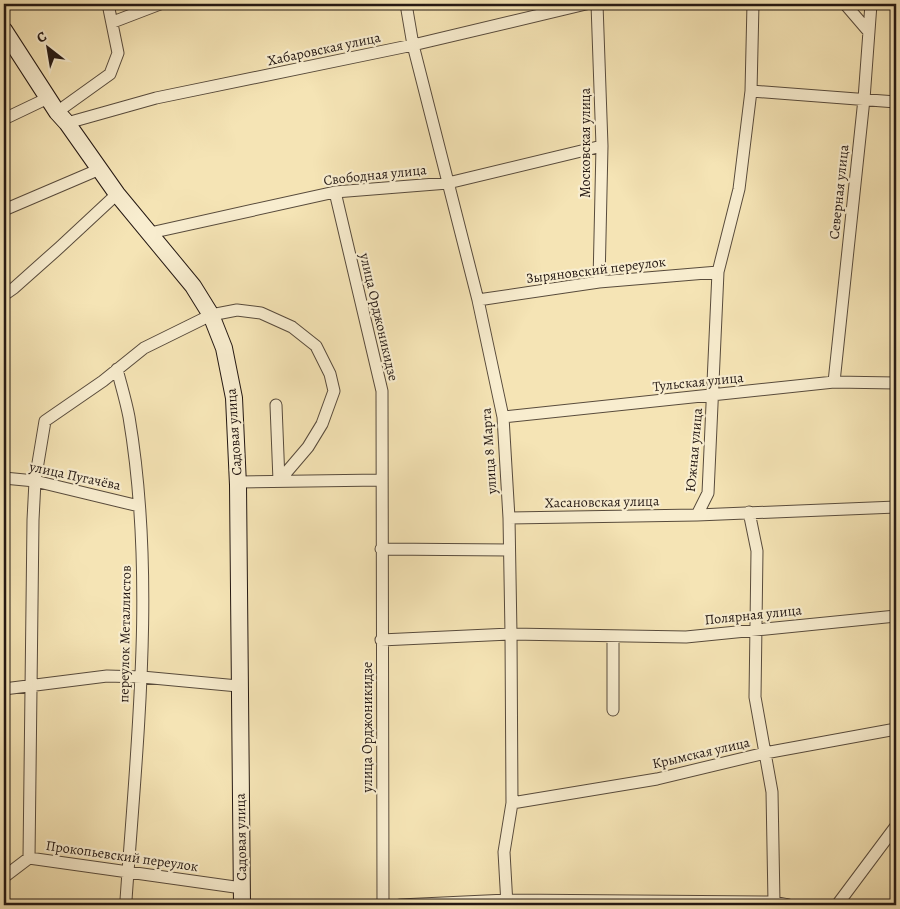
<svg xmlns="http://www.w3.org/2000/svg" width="900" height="909" font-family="Alegreya,serif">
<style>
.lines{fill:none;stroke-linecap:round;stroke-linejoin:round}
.street-casing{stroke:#584b3c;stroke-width:13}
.secondary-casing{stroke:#241813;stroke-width:18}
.street{stroke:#f8edcf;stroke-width:11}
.secondary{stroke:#f8edcf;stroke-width:16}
.labels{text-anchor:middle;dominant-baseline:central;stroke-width:4.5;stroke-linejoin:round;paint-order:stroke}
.street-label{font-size:14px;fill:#241813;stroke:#f8edcf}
</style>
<rect width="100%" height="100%" fill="#f5e4b5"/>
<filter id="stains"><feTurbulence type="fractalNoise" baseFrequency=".004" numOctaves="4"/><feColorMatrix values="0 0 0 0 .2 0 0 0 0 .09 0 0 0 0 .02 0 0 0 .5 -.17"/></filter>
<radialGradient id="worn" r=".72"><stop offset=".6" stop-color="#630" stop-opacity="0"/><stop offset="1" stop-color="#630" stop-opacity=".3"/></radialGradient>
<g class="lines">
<defs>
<path id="street" d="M406,4L413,45L478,300L503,417L509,518L511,634L512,803L504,852L507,905
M597,4L602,146L599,282
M845,4L869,32
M113,22L160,4
M751,91L896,102
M57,112L110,74L118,53L108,4
M4,119L48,98
M67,123L156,98L413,45L586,4
M335,192L382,391L383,905
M4,210L100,169
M150,233L335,192L448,183L602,146
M4,295L14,288L60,247L117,194
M478,300L599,282L718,272
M117,369C121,385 126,401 129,417C156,577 137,740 126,900
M834,382L864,99L871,4
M276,405L279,481
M503,417L834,382L896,383
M4,478L35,481L139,506
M238,482L381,480
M749,512L757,551L755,697L772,792L774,902
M697,515L708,493L718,272L739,189L751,91L753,4
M509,518L697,515L896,507
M381,549L509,550
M613,636V710
M381,640L511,634L686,637L896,616
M4,689L107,676L142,677L238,686
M512,803L657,779L765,753L896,729
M29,858L33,520L35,481L45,421L103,381L144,348L211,315L237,310L261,313L292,327L316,346L330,374L334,391L322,424L308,447L279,481
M4,877L29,858L242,888
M400,905L507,900L774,902L789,905
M837,905L896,826"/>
<path id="secondary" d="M4,30L57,112L67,123L117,194L193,286L211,315L224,348L234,398L238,485L242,905"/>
</defs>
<!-- street casing -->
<use href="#street" class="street-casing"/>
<!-- secondary casing -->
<use href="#secondary" class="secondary-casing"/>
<!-- street -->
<use href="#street" class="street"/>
<!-- secondary -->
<use href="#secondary" class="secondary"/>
</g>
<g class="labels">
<!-- street labels -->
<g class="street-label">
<text transform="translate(324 49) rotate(-12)">Хабаровская улица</text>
<text transform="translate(585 143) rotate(-90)">Московская улица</text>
<text transform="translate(375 175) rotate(-6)">Свободная улица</text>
<text transform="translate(839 192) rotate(-84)">Северная улица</text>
<text transform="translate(596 270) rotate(-7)">Зыряновский переулок</text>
<text transform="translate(379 317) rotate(77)">улица Орджоникидзе</text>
<text transform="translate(698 382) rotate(-6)">Тульская улица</text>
<text transform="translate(234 432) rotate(-94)">Садовая улица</text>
<text transform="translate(694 450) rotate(-85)">Южная улица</text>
<text transform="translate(489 451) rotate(-94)">улица 8 Марта</text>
<text transform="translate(75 476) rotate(12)">улица Пугачёва</text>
<text transform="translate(602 502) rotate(-1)">Хасановская улица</text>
<text transform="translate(753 615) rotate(-6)">Полярная улица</text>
<text transform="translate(125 634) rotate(-89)">переулок Металлистов</text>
<text transform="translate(367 727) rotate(-90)">улица Орджоникидзе</text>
<text transform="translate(701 753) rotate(-13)">Крымская улица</text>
<text transform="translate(241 837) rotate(-91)">Садовая улица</text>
<text transform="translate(122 856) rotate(8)">Прокопьевский переулок</text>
</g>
</g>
<!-- margin -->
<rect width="900" height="909" fill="none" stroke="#f5e4b5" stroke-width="20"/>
<rect x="5" y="5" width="890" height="899" fill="none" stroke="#241813" stroke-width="2.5"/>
<rect x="10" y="10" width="880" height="889" fill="none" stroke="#241813"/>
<!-- north arrow -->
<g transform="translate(48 48) rotate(329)" stroke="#f8edcf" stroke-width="4" paint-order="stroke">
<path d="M0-4L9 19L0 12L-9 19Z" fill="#241813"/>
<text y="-8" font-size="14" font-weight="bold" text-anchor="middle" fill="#241813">С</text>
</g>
<rect width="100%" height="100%" filter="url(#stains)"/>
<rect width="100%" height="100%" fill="url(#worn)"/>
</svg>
